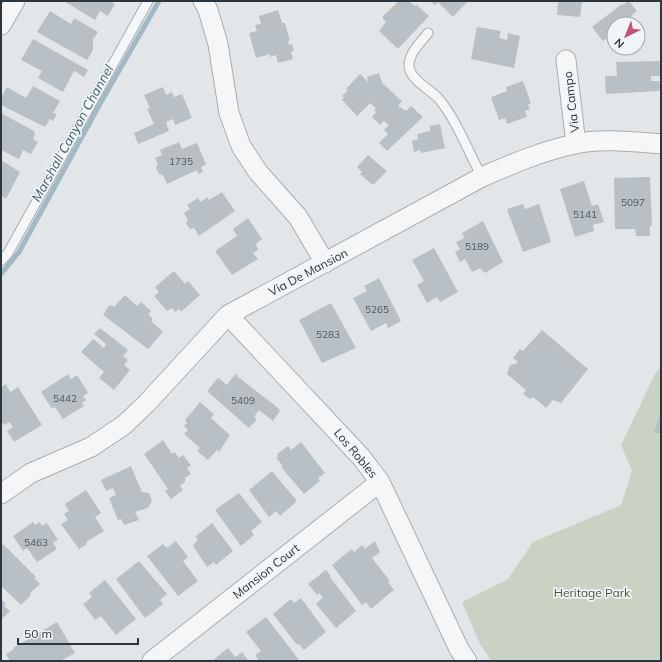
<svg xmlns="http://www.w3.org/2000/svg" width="662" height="662" font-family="Mulish,sans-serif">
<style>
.green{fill:#cad2c4}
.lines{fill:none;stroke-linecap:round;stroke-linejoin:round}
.stream{stroke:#a0b9c5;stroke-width:5}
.building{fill:#b9c0c5}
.lane-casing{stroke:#a7aeb3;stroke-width:11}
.street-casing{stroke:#a7aeb3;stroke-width:21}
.lane{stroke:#f4f6f8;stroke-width:9}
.street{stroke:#f4f6f8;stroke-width:19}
.labels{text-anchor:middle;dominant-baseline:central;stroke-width:3.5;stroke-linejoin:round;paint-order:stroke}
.number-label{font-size:10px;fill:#4e5860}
.street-label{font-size:12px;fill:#2b363f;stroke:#f1f4f6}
.park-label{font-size:12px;fill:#465a3a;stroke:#f1f4f6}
.water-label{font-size:13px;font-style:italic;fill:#395c6f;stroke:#f1f4f6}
</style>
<rect width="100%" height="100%" fill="#e2e6e9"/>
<!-- green -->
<path class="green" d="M661,365V661H491L479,642L462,602L508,579L533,542L621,505L632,471L621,445L655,374Z"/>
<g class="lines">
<!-- stream -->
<path class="stream" d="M1,274L19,252L101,102L159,1"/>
</g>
<!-- building -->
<path class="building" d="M64,1H110L115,4L108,16L100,11L95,20Z
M399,1H409L415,6L416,4L429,16L398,49L379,31L386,22L383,19V16Z
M430,1H466L467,2L453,17L438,2L435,5Z
M558,1H582L580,17L557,15Z
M629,1L637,11L631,16L633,19L631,20L634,24H614V41L609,37L603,41L592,27L622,4L623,5Z
M278,10L282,23H285L290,41H288L289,45L292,44L294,51L291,52L293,59L278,63L276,55L270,57V54L256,58L249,33L257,31L255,25L261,24L259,16Z
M50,11L71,24L74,18L98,32L93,39V50L87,60L37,32Z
M477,27L501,31L499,38L507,40L508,33L520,36L514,68L471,59Z
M33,39L88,70L84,77L74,71L63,92L38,78L42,71L21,60Z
M661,61V76H651V81H659L661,86L659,91L606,94L605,76H617L616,62Z
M379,73L382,83L402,101L398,106L406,111L411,106L423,117L387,151L379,143L388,134L384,130L389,125L384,121L380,125L372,117L376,112L374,110L376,108L370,103L357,116L342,100L344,98L342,96L348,90L346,89L360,74L368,82L367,77Z
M523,81L531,103L528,105L530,109L525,111L527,117L507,124L505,118L499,120L491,97L507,91L506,87Z
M33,86L60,101L53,113L57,114L53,121L50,119L45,127L1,105V98L7,87L26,98Z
M163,87L166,95L172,92L174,97L182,94L192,118L175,125L173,119L166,122L169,131L138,144L134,133L154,124L147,109L150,108L144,95Z
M1,113L34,131L35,134L33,139L38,142L31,154L23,150L19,159L1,150Z
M440,124L445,148L421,153L420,150L414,152L412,141L418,139L417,134L430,131V126Z
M179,142L182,149L197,143L206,164L201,167L203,172L198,174L197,170L167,184L163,175L159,174L156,168L158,165L155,158L162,155L160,150Z
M368,155L387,171L373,185L360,174L362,172L357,167Z
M1,160L20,172L6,199L1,196Z
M650,177L652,226H650V236H636L635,229H615L614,178Z
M584,181L592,206L598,204L604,222L593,225L594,231L575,237L560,189Z
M222,192L235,211L199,236L194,228L190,229L186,223L188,220L184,213L190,209L187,205L198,198L201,202L207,197L209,200Z
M523,204L525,209L539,204L551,242L523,252L507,209Z
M248,218L262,239L256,244L258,250L253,253L258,259L232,275L215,251L237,236L233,229Z
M483,221L503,262L485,273L480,268L472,272L465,259L460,262L455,252L460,249L456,242L465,238L462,233Z
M434,248L458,292L440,302L437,297L427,303L417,285L424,281L412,260Z
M174,271L185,284L188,281L200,295L181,312L179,309L175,312L172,308L167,311L154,296L159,292L155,287Z
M379,278L401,321L388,328L386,323L371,331L353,298L367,291L364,286Z
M125,295L137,306L141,302L151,311L148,314L153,319L151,321L163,332L148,349L103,315L109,306L111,305L114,307Z
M331,303L356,348L322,363L299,320Z
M100,328L128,350L123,356L128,360L124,365L130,370L114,390L99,378L104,372L81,352L93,339L104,348L106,344L94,334Z
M542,330L588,369L561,403L553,400L546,408L533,397L530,399L523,394L526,390L507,374L510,365L515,364L518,362L513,358L520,349L523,351Z
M236,373L237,376L278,408L280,411L273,421L259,410L254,417L257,419L249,428L207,391L218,378L227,385Z
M68,374L71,379L77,375L88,393L83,396L86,400L82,403L84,406L63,419L55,407L52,409L41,392Z
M6,384L10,392L18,387L42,425L14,442L7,431L13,427L9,422L4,425L1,421V387Z
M200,402L214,414L211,418L230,435L219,452L217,450L208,460L197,451L200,448L184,434L188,430L184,426L187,423L185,420Z
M661,412V434L654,432Z
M163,440L172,454L175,452L179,458L183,455L191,465L187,468L191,474L185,478V482L180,486L183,490L171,499L165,491L168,489L144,454Z
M301,442L325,473L318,478L320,481L304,494L281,467L283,466L276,458L278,456L277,454L288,446L291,450Z
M131,466L142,492L149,493L152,501L148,508L135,512L139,520L124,525L121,519L118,520L109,498L116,495L113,488L106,491L101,480Z
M272,471L297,501L280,516L276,511L269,517L249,490Z
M86,490L101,513L95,517L104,531L86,542L87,544L79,549L61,524L68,520L64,514L69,511L65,504Z
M239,493L262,522L251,531L254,535L241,546L215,510Z
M33,522L35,525L39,522L42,526L47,523L58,540L53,543L57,549L37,562L27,548L23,551L13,536Z
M212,523L233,551L216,565L214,562L207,567L193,546L198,539L195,537Z
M176,541L188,557L183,561L198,581L178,596L147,556L163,544L167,548Z
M375,541L380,552L372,558L390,581L388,582L394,590L371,609L366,602L362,605L332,565L352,549L354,552L362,545L365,549Z
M3,544L36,577L34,578L40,584L30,593L31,595L21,605L1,586V546Z
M139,561L167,594L160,600L163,604L145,618L116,579Z
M326,570L331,576L330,577L356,611L336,628L316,604L323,597L319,593L317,595L308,584Z
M105,580L136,619L116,635L101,616L95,620L83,604L92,597L89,593Z
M301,598L326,632L304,650L299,644L297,645L273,614L291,599L294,603Z
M1,599L6,604L4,606L10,611L1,620Z
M266,617L296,656L300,661H256L258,659L255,655L261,651L246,632Z
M57,622L75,653L61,661H10L6,654L14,649L13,648Z
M228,648L235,657L242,652L249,661H212Z"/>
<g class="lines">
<defs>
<path id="lane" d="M428,33C421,42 410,52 409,64C408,79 430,89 439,99C457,121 468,151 482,177
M1,261L8,253L148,1"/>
<path id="street" d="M203,1L208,10L218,44L229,113L241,146L258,172L298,217L325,263
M1,25L15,1
M566,60L576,144
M228,315L361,457L380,482L459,649L467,661
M1,494L31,473L91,447L124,425L147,403L228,315L482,177C512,164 542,151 575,144C601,138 634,142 661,144
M152,661L380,482"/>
</defs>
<!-- lane casing -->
<use href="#lane" class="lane-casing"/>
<!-- street casing -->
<use href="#street" class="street-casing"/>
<!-- lane -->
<use href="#lane" class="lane"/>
<!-- street -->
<use href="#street" class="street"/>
</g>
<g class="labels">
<!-- number labels -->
<g class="number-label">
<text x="181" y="161">1735</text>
<text x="633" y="202">5097</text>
<text x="585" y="214">5141</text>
<text x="477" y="246">5189</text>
<text x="377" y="309">5265</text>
<text x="328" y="334">5283</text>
<text x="65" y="398">5442</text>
<text x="243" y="400">5409</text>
<text x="36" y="542">5463</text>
</g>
<!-- street labels -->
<g class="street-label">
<text transform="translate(571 102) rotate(-97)">Via Campo</text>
<text transform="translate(308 272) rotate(-28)">Via De Mansion</text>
<text transform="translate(356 453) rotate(50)">Los Robles</text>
<text transform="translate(266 571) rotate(-38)">Mansion Court</text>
</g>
<!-- park labels -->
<g class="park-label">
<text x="592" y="592">Heritage Park</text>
</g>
<!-- water labels -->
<g class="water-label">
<text transform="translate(72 133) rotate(-61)">Marshall Canyon Channel</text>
</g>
</g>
<!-- border -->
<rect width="662" height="662" fill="none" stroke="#2b363f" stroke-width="4"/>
<!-- north arrow -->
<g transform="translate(626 36) rotate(223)"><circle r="19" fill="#f1f4f6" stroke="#a2a8ad"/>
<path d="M0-3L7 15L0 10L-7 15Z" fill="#c25379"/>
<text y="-6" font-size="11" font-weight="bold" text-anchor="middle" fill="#2b363f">N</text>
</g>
<!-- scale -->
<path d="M18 638v6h120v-6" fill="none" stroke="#2b363f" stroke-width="2"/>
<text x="24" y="638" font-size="12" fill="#2b363f" stroke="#f1f4f6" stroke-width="3" paint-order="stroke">50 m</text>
</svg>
